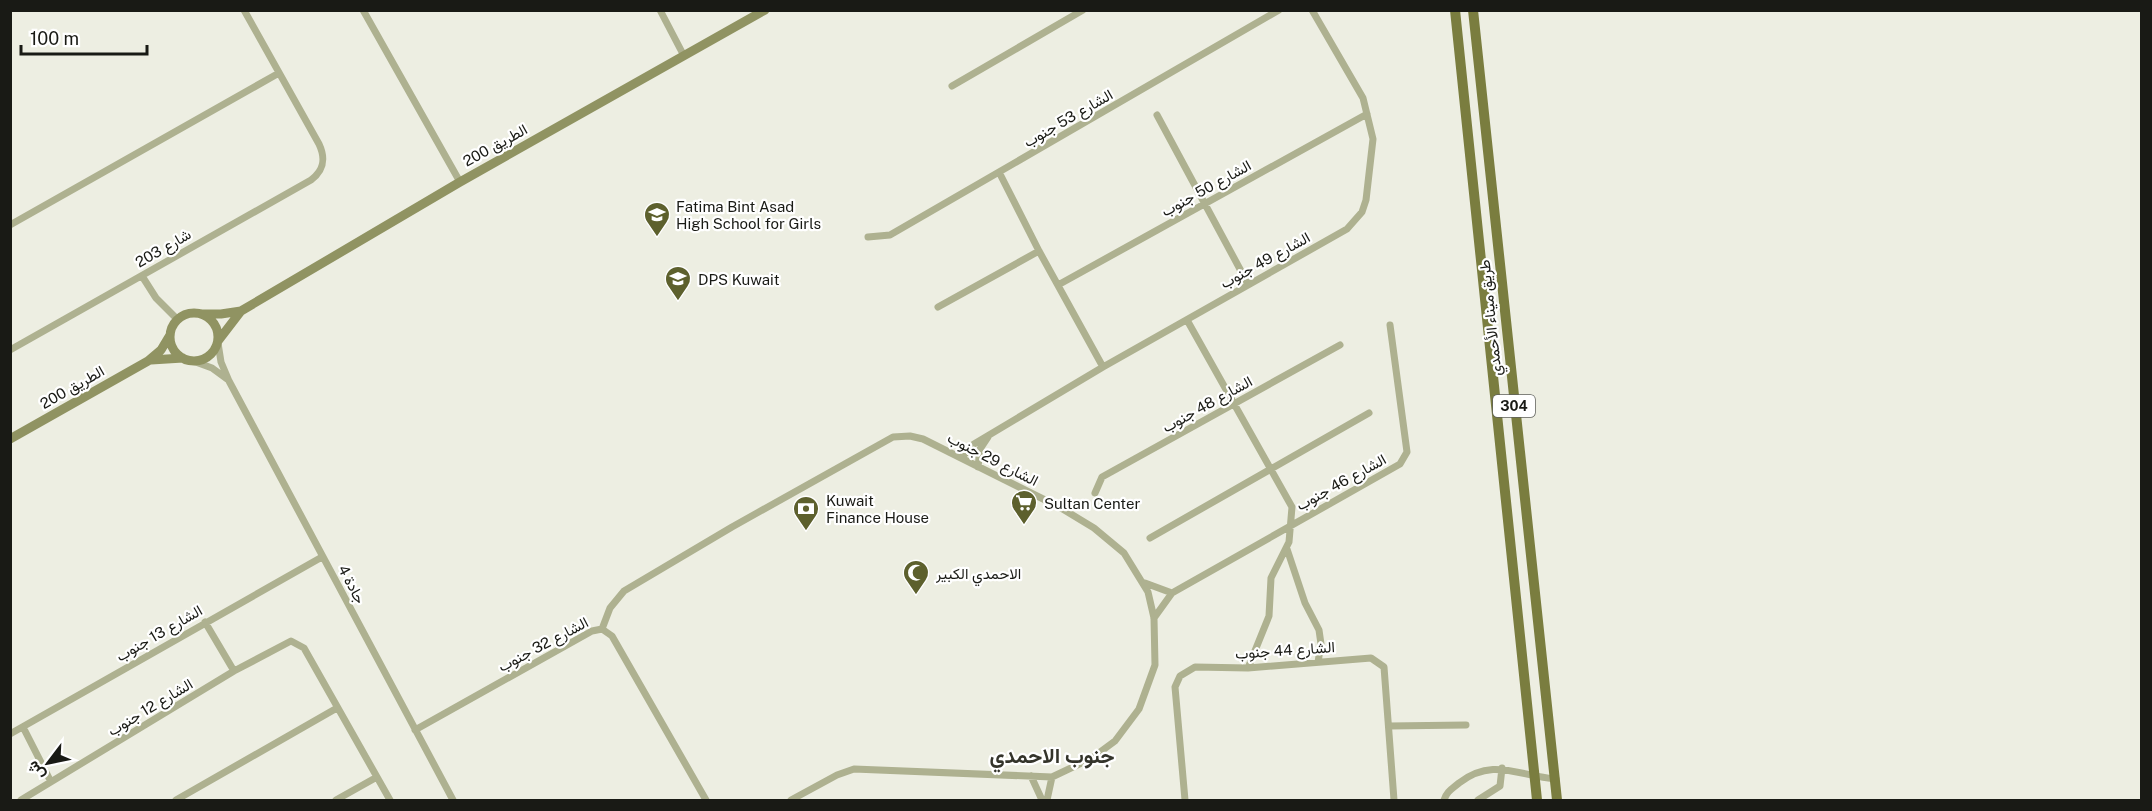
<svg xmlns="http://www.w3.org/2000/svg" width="2152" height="811" font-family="'Public Sans',Vazirmatn,sans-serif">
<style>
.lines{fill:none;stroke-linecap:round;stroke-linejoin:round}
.minor{stroke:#aeb190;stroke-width:7}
.secondary{stroke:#909362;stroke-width:9}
.primary{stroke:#7a7d3f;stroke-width:10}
.labels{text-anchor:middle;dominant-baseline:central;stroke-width:4.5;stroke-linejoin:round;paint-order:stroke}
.shield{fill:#fff;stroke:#5e5f5b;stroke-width:1.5}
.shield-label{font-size:14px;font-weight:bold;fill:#191a15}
.street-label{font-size:15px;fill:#191a15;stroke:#fff}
.poi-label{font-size:15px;fill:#191a15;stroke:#fff;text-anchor:start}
.district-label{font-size:21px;font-weight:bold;fill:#34342b;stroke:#fff}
</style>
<rect width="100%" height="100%" fill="#edeee2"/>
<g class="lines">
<!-- minor -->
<path class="minor" d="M363,10L460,182
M660,10L684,56
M952,86L1083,10
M1157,115L1248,284
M1000,174L1039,251L1103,367
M10,225L279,73
M868,237L890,235L1279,10
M142,276L156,298L177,319
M1058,285L1367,114
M938,307L1039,251
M1187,320L1292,507L1289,542L1271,578L1269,616L1248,668
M218,343L221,362L229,381L453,800
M10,350L311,180C324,170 326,159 319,144L244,10
M193,361L212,368L227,379
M961,458L974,444L1103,367L1347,229L1362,212L1366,200L1373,139L1363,98L1312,10
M978,467L980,449L988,437
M1095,493L1102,477L1340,345
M1150,538L1369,413
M1287,549L1305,603L1319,630L1321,644L1318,662
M1145,583L1172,593
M1154,618L1172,593L1400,464L1407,452L1390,325
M205,622L234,671
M602,629L610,608L624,591L732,527L893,437L910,436L923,439L1061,508L1094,528L1124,553L1148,592L1154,618L1155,665L1139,709L1115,741L1092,758L1052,777L854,769L837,775L791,800
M1389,726L1466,725
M23,727L51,782
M415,730L592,631L602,629L612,636L706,800
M10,734L322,557
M1031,776L1042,800
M21,800L234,671L291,641L304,648L390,800
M176,800L337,708
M336,800L377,777
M1047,800L1052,777
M1185,800L1175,687L1180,676L1195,667L1248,668L1371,658L1384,667L1394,800
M1444,800C1447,791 1452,789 1459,783C1493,757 1518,776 1556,779
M1478,800L1500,786L1502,768"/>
<!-- secondary -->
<path class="secondary" d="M170 337a24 24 0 1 1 48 0a24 24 0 1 1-48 0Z
M202,314H221L241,311
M218,341L241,311L460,182L765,10
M151,360L183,358
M10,439L148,361L161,350L170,335"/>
<!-- primary -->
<path class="primary" d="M1455,10L1537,800
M1473,10L1557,800"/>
</g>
<!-- icons -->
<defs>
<symbol id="university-pin" viewBox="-11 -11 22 30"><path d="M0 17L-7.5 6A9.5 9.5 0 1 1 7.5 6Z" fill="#5d602d" stroke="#fff"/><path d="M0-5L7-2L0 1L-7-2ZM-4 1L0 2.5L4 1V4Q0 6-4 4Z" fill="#fff"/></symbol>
<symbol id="school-pin" viewBox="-11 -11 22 30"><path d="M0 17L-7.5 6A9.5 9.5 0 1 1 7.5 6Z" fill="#5d602d" stroke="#fff"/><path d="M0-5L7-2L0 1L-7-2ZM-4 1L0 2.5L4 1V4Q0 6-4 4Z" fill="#fff"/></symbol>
<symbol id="supermarket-pin" viewBox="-11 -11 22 30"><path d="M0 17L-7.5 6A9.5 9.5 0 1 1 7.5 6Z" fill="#5d602d" stroke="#fff"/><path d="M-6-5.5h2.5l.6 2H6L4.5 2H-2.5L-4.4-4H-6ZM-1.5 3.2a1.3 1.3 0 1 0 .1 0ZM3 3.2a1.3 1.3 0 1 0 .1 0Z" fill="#fff"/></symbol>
<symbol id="bank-pin" viewBox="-11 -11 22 30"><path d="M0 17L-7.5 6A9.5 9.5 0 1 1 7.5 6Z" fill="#5d602d" stroke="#fff"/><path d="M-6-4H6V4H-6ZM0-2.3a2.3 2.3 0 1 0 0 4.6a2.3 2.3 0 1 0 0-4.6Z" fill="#fff"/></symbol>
<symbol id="mosque-pin" viewBox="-11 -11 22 30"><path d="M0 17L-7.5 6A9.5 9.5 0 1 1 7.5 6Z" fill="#5d602d" stroke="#fff"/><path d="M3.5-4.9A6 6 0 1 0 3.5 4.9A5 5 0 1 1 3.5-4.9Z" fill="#fff"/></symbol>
</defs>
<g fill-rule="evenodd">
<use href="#university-pin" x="642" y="200" width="30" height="40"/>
<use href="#school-pin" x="663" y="264" width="30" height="40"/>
<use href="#supermarket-pin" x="1009" y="488" width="30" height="40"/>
<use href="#bank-pin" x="791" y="494" width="30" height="40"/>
<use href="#mosque-pin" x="901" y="558" width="30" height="40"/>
</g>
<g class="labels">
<!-- shield labels -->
<rect class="shield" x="1493" y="395" width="42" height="22" rx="4.5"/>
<g class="shield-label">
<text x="1514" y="406">304</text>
</g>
<!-- street labels -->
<g class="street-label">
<text transform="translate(1068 118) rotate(-30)">الشارع 53 جنوب</text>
<text transform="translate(495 145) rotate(-29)">الطريق 200</text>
<text transform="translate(1206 188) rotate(-29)">الشارع 50 جنوب</text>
<text transform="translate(163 248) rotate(-30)">شارع 203</text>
<text transform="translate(1265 260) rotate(-29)">الشارع 49 جنوب</text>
<text transform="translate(1490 318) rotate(-96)">طريق ميناء الأحمدي</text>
<text transform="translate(72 387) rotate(-30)">الطريق 200</text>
<text transform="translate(1207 404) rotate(-29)">الشارع 48 جنوب</text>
<text transform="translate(993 459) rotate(27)">الشارع 29 جنوب</text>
<text transform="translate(1341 482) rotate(-29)">الشارع 46 جنوب</text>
<text transform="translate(352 584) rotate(62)">جادة 4</text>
<text transform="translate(159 633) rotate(-30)">الشارع 13 جنوب</text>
<text transform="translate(543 644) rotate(-28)">الشارع 32 جنوب</text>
<text transform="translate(1285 650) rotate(-4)">الشارع 44 جنوب</text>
<text transform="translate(150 707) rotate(-31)">الشارع 12 جنوب</text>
</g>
<!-- poi labels -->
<g class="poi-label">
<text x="676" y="206">Fatima Bint Asad<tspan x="676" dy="17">High School for Girls</tspan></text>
<text x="698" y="279">DPS Kuwait</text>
<text x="826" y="500">Kuwait<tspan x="826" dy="17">Finance House</tspan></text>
<text x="1044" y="503">Sultan Center</text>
<text x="936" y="573">الاحمدي الكبير</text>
</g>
<!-- district labels -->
<g class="district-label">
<text x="1052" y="755">جنوب الاحمدي</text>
</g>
</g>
<!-- border -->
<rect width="2152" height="811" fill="none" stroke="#191a15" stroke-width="24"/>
<!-- north arrow -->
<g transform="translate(48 763) rotate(238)" stroke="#ffffff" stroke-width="4.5" paint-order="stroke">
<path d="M0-4.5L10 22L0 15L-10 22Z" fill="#191a15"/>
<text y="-9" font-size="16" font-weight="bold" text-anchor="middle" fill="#191a15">ش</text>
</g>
<!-- scale -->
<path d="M21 45v9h126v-9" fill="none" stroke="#191a15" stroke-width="3"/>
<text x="30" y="45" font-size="18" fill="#191a15" stroke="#ffffff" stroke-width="4.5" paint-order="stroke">100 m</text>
</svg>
